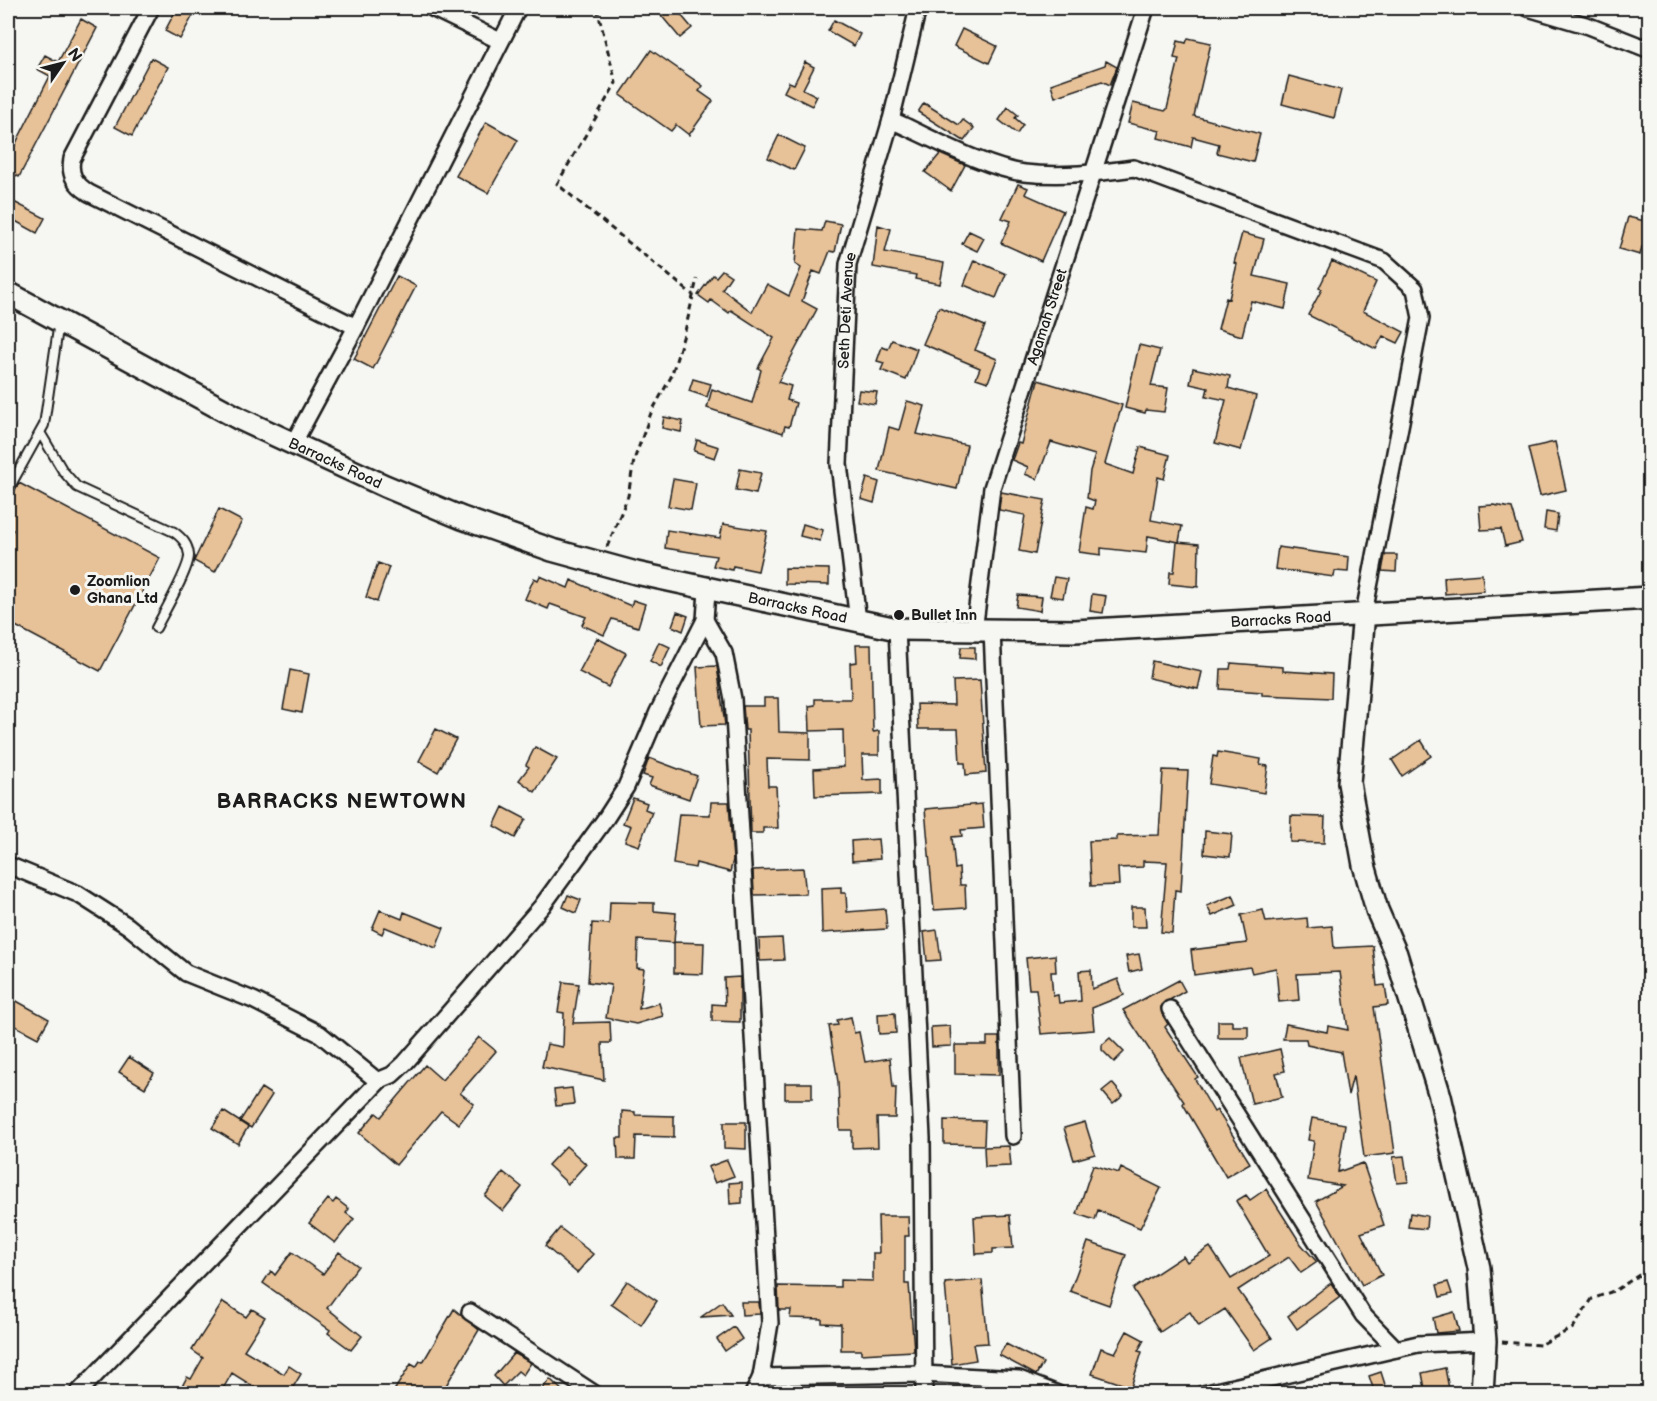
<svg xmlns="http://www.w3.org/2000/svg" width="1657" height="1401" font-family="'Balsamiq Sans',sans-serif">
<style>
.building{fill:#e7c197;stroke:#1c1c1c;stroke-width:1.5}
.lines{fill:none;stroke-linecap:round;stroke-linejoin:round}
.lane-casing{stroke:#1c1c1c;stroke-width:12}
.street-casing{stroke:#1c1c1c;stroke-width:20}
.secondary-casing{stroke:#1c1c1c;stroke-width:26}
.path{stroke:#1c1c1c;stroke-width:3;stroke-dasharray:6 4.5;stroke-linecap:butt}
.lane{stroke:#f6f6f2;stroke-width:8}
.street{stroke:#f6f6f2;stroke-width:15}
.secondary{stroke:#f6f6f2;stroke-width:21}
.poi-dot{fill:#1c1c1c;stroke:#f6f6f2;stroke-width:2}
.labels{text-anchor:middle;dominant-baseline:central;stroke-width:6;stroke-linejoin:round;paint-order:stroke}
.street-label{font-size:15px;fill:#1c1c1c;stroke:#f6f6f2}
.poi-label{font-size:15px;font-weight:bold;fill:#1c1c1c;stroke:#f6f6f2;text-anchor:start}
.district-label{font-size:21px;font-weight:bold;letter-spacing:1.5px;fill:#1c1c1c;stroke:#f6f6f2}
</style>
<rect width="100%" height="100%" fill="#f6f6f2"/>
<filter id="ink" filterUnits="userSpaceOnUse"><feTurbulence type="fractalNoise" baseFrequency=".0167" numOctaves="2"/><feDisplacementMap in="SourceGraphic" scale="12" xChannelSelector="R" yChannelSelector="G"/><feConvolveMatrix kernelMatrix="1 2 1 2 8 2 1 2 1" color-interpolation-filters="sRGB"/></filter>
<g filter="url(#ink)">
<!-- building -->
<path class="building" d="M177,8H197L180,39L165,31Z
M655,8H675L692,28L680,38Z
M81,19L97,28L19,177L8,171V159L50,76L37,69L45,55L58,62Z
M834,20L860,34L854,46L828,31Z
M962,29L997,46L989,63L954,46Z
M1188,38L1211,43L1194,116L1260,134L1253,162L1217,153L1219,144L1193,137L1191,147L1158,138L1160,131L1128,123L1133,103L1165,111L1167,109L1179,59L1174,58L1178,41L1186,43Z
M651,50L703,86L699,91L713,101L689,135L676,125L671,131L620,95Z
M151,58L168,67L132,136L115,127Z
M1106,61L1117,67L1110,85L1102,81L1055,97L1051,84L1105,65Z
M805,62L814,67L803,89L817,96L812,106L784,92L789,82L794,84Z
M1289,76L1341,90L1334,118L1282,104Z
M924,103L959,125L963,120L974,128L964,141L918,112Z
M1008,107L1018,115L1015,118L1023,125L1017,134L999,120Z
M486,122L518,140L488,193L456,176Z
M779,135L805,148L794,170L768,158Z
M940,154L965,165L951,191L925,172Z
M1018,184L1028,188L1025,194L1063,211L1041,261L1001,243L1011,221L1002,218Z
M8,199L45,218L37,233L8,217Z
M1628,217L1649,222L1646,233L1650,234V249L1642,247L1640,255L1619,249Z
M825,221L841,224L835,252L830,251L821,274L813,271L802,301L817,309L778,382L791,386L787,400L796,403L789,427L785,426L783,433L707,408L712,389L752,403L761,370L758,368L774,338L731,310L729,313L711,300L709,303L698,295L713,275L716,277L722,270L731,276L722,289L752,312L767,284L789,296L801,268L795,264L798,229L822,231Z
M878,225L891,229L885,252L944,263L940,284L915,279L916,275L873,267Z
M969,231L984,238L977,251L962,244Z
M1242,233L1264,239L1254,276L1290,284L1285,309L1251,301L1242,336L1218,329L1226,298L1229,299L1237,264L1234,263Z
M974,260L1006,274L996,298L964,285Z
M1332,261L1376,282L1363,311L1404,332L1398,343L1383,336L1376,349L1308,315L1322,289L1319,288Z
M397,276L416,286L373,369L354,359Z
M939,307L985,326L975,350L997,359L988,382L976,378L980,368L923,344Z
M892,340L917,349L906,380L881,370L884,363L877,361L882,347L888,349Z
M1139,345L1160,350L1151,386L1168,388L1164,412L1146,410L1145,413L1125,408Z
M1193,368L1230,376L1228,388L1256,396L1241,450L1215,443L1226,400L1206,396L1208,388L1190,384Z
M693,379L711,384L707,397L689,391Z
M1038,380L1122,405L1105,464L1133,474L1140,447L1170,455L1164,479L1158,477L1151,520L1182,526L1179,542L1148,536L1146,553L1101,548V555L1079,552L1086,507L1093,509L1095,501L1087,498L1090,471L1095,455L1051,442L1037,479L1025,474L1028,467L1012,460L1018,443L1021,444Z
M859,390L877,392L875,404L857,401Z
M907,401L925,406L917,434L967,445L957,489L879,471L889,427L899,430Z
M664,417L683,421L681,432L662,428Z
M697,440L719,447L715,458L694,451Z
M1555,442L1566,490L1540,496L1528,448Z
M740,469L761,473L756,494L736,490Z
M867,478L879,482L874,503L861,499Z
M673,479L696,483L691,510L668,506Z
M19,483L160,558L100,671L8,622V539L13,530L8,527V501Z
M1001,492L1045,500L1035,554L1019,551L1025,515L999,510Z
M1493,505L1512,508L1522,542L1505,546L1501,529L1481,530L1479,506Z
M219,509L242,521L215,572L194,561Z
M1546,512L1558,514L1556,531L1544,529Z
M723,524L767,531L758,571L733,566L732,570L713,566L716,556L665,548L667,530L720,538Z
M803,524L823,530L820,541L800,536Z
M1177,542L1199,544L1198,587L1169,584L1170,572H1174Z
M1278,547L1349,557L1348,572L1335,571L1334,577L1275,569Z
M1385,555H1397L1396,572L1382,571Z
M378,563L389,567L377,602L366,597Z
M785,568L829,569V585L785,584Z
M1482,574L1484,591L1445,594L1444,577Z
M540,576L568,588L571,580L631,606L633,600L645,604L638,627L612,619L604,635L582,625L586,617L550,604L548,609L525,599L534,578L538,580Z
M1054,577L1067,579L1063,598L1050,596Z
M1092,594L1106,596L1103,613L1090,611Z
M1018,595L1042,597L1040,611L1016,607Z
M677,612L688,616L683,631L672,626Z
M597,638L626,653L608,687L579,672Z
M659,642L670,647L661,667L650,661Z
M856,645H871L873,732L879,731V755H862L863,780L882,779V794L815,796L814,769L844,767L843,730L810,731L809,706L815,705V699H851L850,663L857,662Z
M961,647H975V659L960,658Z
M1152,661L1202,672L1198,689L1149,678Z
M1231,663L1283,667V671L1332,674L1331,698L1262,695V692L1220,689L1221,669H1230Z
M717,666L725,725L701,726L697,667Z
M290,670L309,674L302,713L283,709Z
M980,680L986,773L966,775L965,763H960L958,729H918L917,704L954,705L953,681Z
M764,698H778L779,732L810,733V760L767,759L768,786H776L778,828H763V833H751L748,730H745L743,706H764Z
M436,729L456,739L438,772L419,761Z
M1421,740L1431,756L1402,776L1392,760Z
M535,747L557,759L535,792L519,780L529,767L526,765Z
M1218,752L1261,759L1260,765L1268,766L1264,793L1209,784L1213,756L1217,757Z
M649,758L697,776L689,799L649,785L652,778L643,775Z
M1163,770L1188,771L1181,891L1175,890L1172,933L1161,932L1167,862L1143,861V867L1118,868L1119,885L1091,886L1089,841L1117,840V836L1159,835Z
M633,798L647,803L645,809L652,812L639,846L625,841L631,826L623,823Z
M711,802H729L733,860L730,872L696,863L695,868L673,864L679,814L710,815Z
M982,804L984,828L961,830L962,836L952,837L955,869L959,868L960,885H965L966,908L934,910L925,809Z
M503,807L526,819L515,838L494,826Z
M1291,816L1325,817L1324,843L1290,842Z
M1205,831L1232,834L1230,857L1204,854Z
M878,839L880,859L852,861L851,841Z
M803,868L806,894L754,895L753,870Z
M841,887V893H846L847,912L885,909L887,929L822,933L821,888Z
M568,895L581,900L576,913L563,907Z
M1233,895L1237,905L1212,916L1207,906Z
M610,902L654,903V911L676,913L674,943L638,940L637,968L644,969L639,1009L659,1003L663,1016L636,1024L606,1018L611,985L588,982L592,923L609,924Z
M1131,907H1145L1146,927H1131Z
M380,910L402,919L404,912L444,928L436,948L385,927L382,934L372,929Z
M1263,910L1266,922L1307,918L1308,928L1332,926L1334,948L1373,946L1377,986L1385,985L1388,1005L1374,1007L1395,1153L1364,1157L1353,1076L1348,1095L1341,1052L1307,1045L1306,1039H1283L1286,1024L1327,1032L1328,1026L1348,1030L1340,972L1297,974L1299,1000L1279,1002L1276,968L1252,973L1250,967L1194,975L1191,950L1247,943L1241,915Z
M937,930L941,960L927,961L924,932Z
M782,938L784,960L760,961L759,939Z
M674,942L704,943L703,974L674,973Z
M1139,954L1142,969L1129,972L1126,956Z
M1055,955L1056,972H1051L1053,996L1058,995L1059,1003L1081,1001L1079,971L1091,970L1092,989L1118,979L1124,995L1092,1008L1094,1030L1041,1034L1036,989H1029L1026,958Z
M740,977V1022L712,1021V1004L725,1005L724,978Z
M1179,980L1185,991L1161,1005L1162,1014L1168,1024L1165,1027L1198,1077L1195,1079L1214,1112L1217,1110L1250,1163L1226,1177L1183,1104L1184,1102L1123,1010Z
M563,982L579,984L573,1023L610,1022L611,1043H602L604,1080L542,1067L547,1044L563,1047L564,1013L558,1012Z
M13,999L49,1019L38,1038L8,1022V1010Z
M895,1013L896,1033L879,1034L878,1014Z
M851,1017L854,1033L859,1032L865,1062L890,1058L893,1087H896L895,1118H877L878,1147L852,1148V1130H840L838,1082L829,1026L838,1025L837,1020Z
M1218,1021H1232V1026H1248V1038H1218Z
M950,1026L951,1046L932,1047L931,1027Z
M479,1037L496,1051L460,1093L474,1104L459,1124L441,1111L396,1165L359,1133L376,1113L381,1117L425,1065L442,1080Z
M987,1037H999V1075L955,1074V1045H987Z
M1110,1038L1124,1052L1114,1062L1102,1050V1045Z
M1280,1049L1285,1071L1276,1073L1282,1097L1252,1104L1241,1058Z
M129,1057L154,1073L145,1088L119,1072Z
M785,1083H812V1099H785Z
M1112,1083L1123,1096L1113,1104L1102,1091Z
M261,1088L272,1095L251,1128L240,1121Z
M572,1088L574,1104L556,1106L554,1090Z
M223,1111L248,1127L238,1144L212,1128Z
M622,1111L635,1112V1115L674,1116V1137L636,1136L635,1159H618L617,1138H622Z
M1312,1118L1345,1124L1338,1172L1363,1163L1384,1225L1361,1233L1382,1275L1362,1285L1316,1201L1343,1186L1308,1180L1314,1141L1308,1140Z
M944,1120L985,1121L984,1145L944,1144Z
M724,1122H746V1149L724,1148Z
M1085,1122L1095,1154L1074,1160L1064,1128Z
M566,1146L586,1164L568,1184L548,1165Z
M1009,1146L1011,1166L985,1167L984,1147Z
M1404,1156L1408,1182L1397,1183L1393,1157Z
M727,1160L734,1176L715,1183L708,1167Z
M1093,1165L1119,1173L1121,1168L1161,1188L1140,1228L1098,1210L1095,1220L1077,1214Z
M503,1172L522,1187L503,1211L485,1196Z
M742,1182V1203L730,1204L729,1183Z
M1266,1189L1301,1244L1317,1262L1301,1273L1289,1257L1238,1290L1272,1338L1254,1350L1225,1309L1199,1326L1190,1312L1160,1332L1133,1289L1183,1256L1187,1262L1210,1247L1231,1279L1269,1256L1236,1201L1246,1195L1250,1200Z
M328,1199L333,1203L336,1199L349,1209L346,1213L354,1219L335,1243L309,1223Z
M1410,1213L1427,1216L1426,1229L1408,1227Z
M1010,1215L1013,1248L993,1249V1253L976,1254L974,1217Z
M878,1216H908L909,1236H905V1284H909L914,1351L861,1354V1350H841V1324L822,1323V1319L790,1318L791,1310H779L778,1286L840,1287V1280L873,1281V1253H879Z
M560,1228L593,1254L577,1273L545,1246Z
M1088,1242L1126,1255L1109,1305L1070,1291Z
M292,1252L323,1274L339,1252L358,1266L327,1308L362,1336L351,1350L328,1333L330,1330L263,1283L271,1271L275,1275Z
M982,1280L988,1343L973,1344L976,1360L952,1364L945,1283Z
M627,1281L657,1301L641,1325L611,1304Z
M1448,1282L1452,1294L1440,1297L1437,1285Z
M1331,1283L1340,1297L1297,1329L1288,1316Z
M223,1302L246,1317L252,1309L265,1317L244,1350L284,1374L289,1366L301,1374L289,1394H265L232,1373L220,1394H178L187,1377L191,1379L203,1358L192,1350Z
M722,1302L731,1315L701,1317Z
M741,1302H759L760,1314L742,1315Z
M454,1309L479,1330L441,1394H402L395,1389L411,1364L416,1367L420,1361L423,1362Z
M1454,1312L1459,1331L1436,1333L1433,1318Z
M734,1327L742,1339L725,1351L717,1339Z
M1127,1331L1144,1340L1138,1351L1142,1352L1131,1387L1092,1374L1101,1348L1115,1353Z
M1006,1344L1043,1363L1036,1375L999,1355Z
M514,1353L531,1363L523,1375L518,1371L503,1386L494,1376Z
M1445,1368L1450,1394H1426L1422,1373Z
M1381,1372L1388,1394H1375L1369,1376Z
M550,1379L566,1394H538Z"/>
<g class="lines">
<defs>
<path id="lane" d="M41,434L63,471L77,487L174,532C182,538 188,544 189,555C190,568 163,614 156,628
M8,490L44,425L59,322"/>
<g id="street">
<path d="M151,8L72,159C69,175 75,184 89,193L356,327"/>
<path d="M432,8L500,41"/>
<path d="M1528,8L1589,26L1650,50"/>
<path d="M891,120C928,136 985,168 1024,173C1061,177 1098,173 1134,168L1384,261L1415,289L1421,318L1364,613"/>
<path d="M293,444L356,327L518,8"/>
<path d="M705,620L724,653L733,699L770,1323L761,1377L753,1394"/>
<path id="s1" d="M858,621L839,464L848,264L891,120L918,8"/>
<path d="M897,629L922,1138L924,1394"/>
<path d="M992,630L1013,1136"/>
<path id="s2" d="M974,631L992,488L1146,8"/>
<path d="M8,865L78,894L128,926L186,973L253,1000L320,1034L375,1079L380,1080"/>
<path d="M1170,1009L1363,1315L1396,1349"/>
<path d="M470,1312L595,1394"/>
<path d="M761,1377L922,1374L1019,1379L1058,1394"/>
<path d="M77,1394L380,1080L392,1075L405,1063L542,906L606,818L626,787L658,712L705,620L707,590"/>
<path d="M1203,1394L1418,1344L1485,1341"/>
</g>
<g id="secondary">
<path id="s3" d="M8,293L240,419L385,486L462,518L552,550L636,573L897,629L1075,631L1650,598"/>
<path d="M1364,613L1349,783L1364,865L1377,910L1396,954L1440,1096L1479,1268L1485,1341L1482,1394"/>
</g>
</defs>
<!-- lane casing -->
<use href="#lane" class="lane-casing"/>
<!-- street casing -->
<use href="#street" class="street-casing"/>
<!-- secondary casing -->
<use href="#secondary" class="secondary-casing"/>
<!-- path -->
<path class="path" d="M597,8L616,83L557,184L693,295
M607,547L628,496L634,460L651,413L671,377L685,331L697,279
M1502,1342L1540,1345L1573,1328L1592,1299L1616,1290L1650,1268"/>
<!-- lane -->
<use href="#lane" class="lane"/>
<!-- street -->
<use href="#street" class="street"/>
<!-- secondary -->
<use href="#secondary" class="secondary"/>
</g>
</g>
<!-- markers -->
<g class="poi-dot">
<circle cx="75" cy="590" r="6"/>
<circle cx="899" cy="615" r="6"/>
</g>
<g class="labels">
<!-- street labels -->
<g class="street-label">
<text stroke="none"><textPath href="#s1" startOffset="312">Seth Deti Avenue</textPath></text>
<text stroke="none"><textPath href="#s2" startOffset="324">Agamah Street</textPath></text>
<text stroke="none"><textPath href="#s3" startOffset="369">Barracks Road</textPath></text>
<text stroke="none"><textPath href="#s3" startOffset="855">Barracks Road</textPath></text>
<text stroke="none"><textPath href="#s3" startOffset="1341">Barracks Road</textPath></text>
</g>
<!-- poi labels -->
<g class="poi-label">
<text x="87" y="581">Zoomlion<tspan x="87" dy="17">Ghana Ltd</tspan></text>
<text x="911" y="615">Bullet Inn</text>
</g>
<!-- district labels -->
<g class="district-label">
<text x="342" y="801">BARRACKS NEWTOWN</text>
</g>
</g>
<!-- margin -->
<rect width="1657" height="1401" fill="none" stroke="#f6f6f2" stroke-width="30"/>
<rect x="15" y="15" width="1627" height="1371" fill="none" stroke="#1c1c1c" stroke-width="2" filter="url(#ink)"/>
<!-- north arrow -->
<g transform="translate(63 63) rotate(55)" stroke="#f6f6f2" stroke-width="4.5" paint-order="stroke">
<path d="M0-4.5L10 22L0 15L-10 22Z" fill="#1c1c1c"/>
<text y="-9" font-size="16" font-weight="bold" text-anchor="middle" fill="#1c1c1c">N</text>
</g>
</svg>
